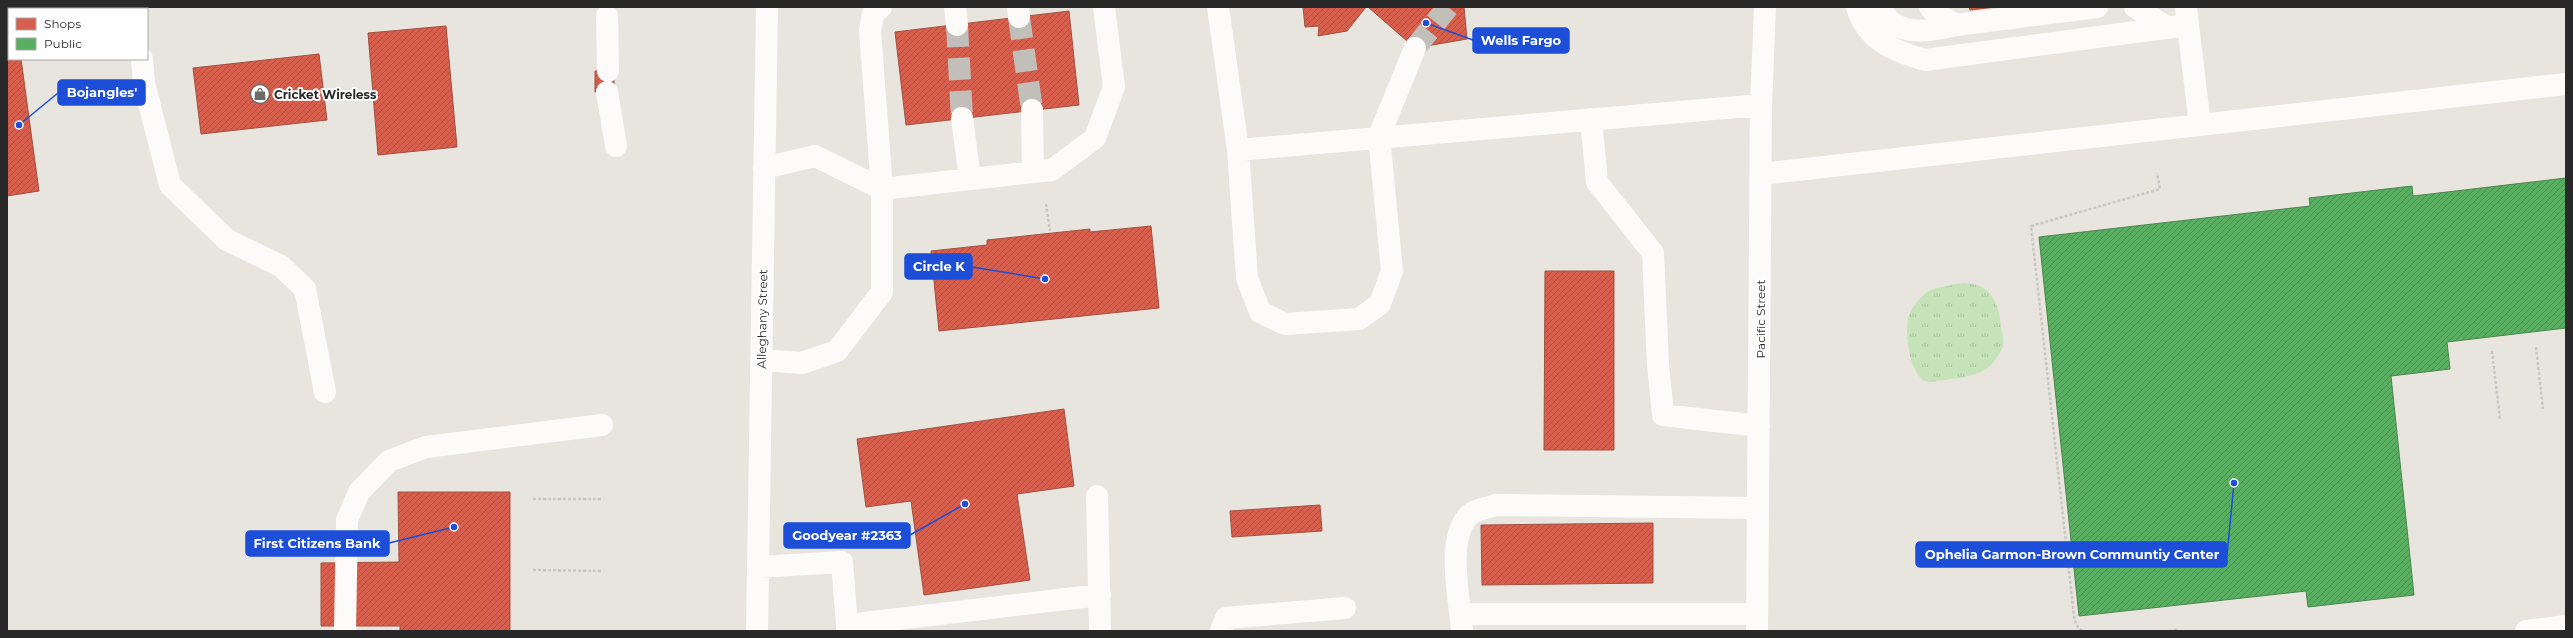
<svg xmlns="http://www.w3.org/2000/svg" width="2573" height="638" font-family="Montserrat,sans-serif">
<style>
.park{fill:url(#park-tufts)}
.shops{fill:url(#shops-hatch);stroke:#a25042}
.public{fill:url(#public-hatch);stroke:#4b8650}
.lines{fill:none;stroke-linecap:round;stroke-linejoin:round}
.minor-tunnel{stroke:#c2bfba;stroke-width:22;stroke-dasharray:22 11;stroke-linecap:butt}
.path{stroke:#c8c7c6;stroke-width:2.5;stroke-dasharray:3 2;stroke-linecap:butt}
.minor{stroke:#fcfbfa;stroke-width:22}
.labels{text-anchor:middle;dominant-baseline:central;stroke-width:4;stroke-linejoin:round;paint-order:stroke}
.poi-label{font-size:12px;font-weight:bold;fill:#292929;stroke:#fff;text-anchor:start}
.street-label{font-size:12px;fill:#292929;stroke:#fff}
.leader{fill:none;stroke:#1d4ed8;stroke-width:1.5}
.callout-dot{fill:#1d4ed8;stroke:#fff;stroke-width:1.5}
.callout{fill:#1d4ed8;stroke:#1d4ed8;stroke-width:1.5}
.callout-label{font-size:13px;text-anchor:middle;font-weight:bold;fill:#fff}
</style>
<defs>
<pattern id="park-tufts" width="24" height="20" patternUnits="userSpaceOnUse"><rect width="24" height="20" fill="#c5e2b9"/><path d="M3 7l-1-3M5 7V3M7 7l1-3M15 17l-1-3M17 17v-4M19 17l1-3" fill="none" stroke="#a9c29f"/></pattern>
<pattern id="shops-hatch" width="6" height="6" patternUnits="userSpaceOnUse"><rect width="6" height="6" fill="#d6604d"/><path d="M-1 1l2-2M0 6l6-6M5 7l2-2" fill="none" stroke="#ae4f40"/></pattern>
<pattern id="public-hatch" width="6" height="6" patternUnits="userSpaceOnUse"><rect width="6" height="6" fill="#5aae61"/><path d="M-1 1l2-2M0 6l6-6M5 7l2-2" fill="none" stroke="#4a8e50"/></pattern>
</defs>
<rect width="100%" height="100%" fill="#e8e5de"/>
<!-- park -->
<path class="park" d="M1963,283C1991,283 1999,303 2001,327C2002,333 2004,340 2003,346C2002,351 1995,360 1992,364C1980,378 1951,378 1934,382C1910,387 1905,335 1908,319C1909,311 1920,297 1927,292C1936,287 1952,285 1963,283Z"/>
<!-- shops -->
<path class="shops" d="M1303,7H1366L1347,31L1318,36L1319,26L1305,27Z
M1368,7H1464L1467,39L1415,48Z
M1969,7H1996L1970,10Z
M1069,11L1079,105L906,125L895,32Z
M446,26L457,147L378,155L368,33Z
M9,33V59H21L39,191L7,196V34Z
M319,54L327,120L201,134L193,68Z
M595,71H614V92H595Z
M1151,226L1159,308L939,331L931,251L987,245V240L1090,229V232Z
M1545,271H1614V450H1544Z
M1064,409L1074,486L1017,494L1030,580L924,595L911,501L866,507L857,439Z
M398,492H510V631H400V626H321V563L399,562Z
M1320,505L1322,531L1232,537L1230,511Z
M1653,523V583L1482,585L1481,525Z"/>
<!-- public -->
<path class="public" d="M2566,178V328L2447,342L2450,369L2391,376L2414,595L2308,607L2306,591L2079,616L2039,237L2310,206L2309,198L2412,186L2413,196Z"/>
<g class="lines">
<!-- minor-tunnel -->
<path class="minor-tunnel" d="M1019,17L1032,110
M957,25L962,118
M1415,48L1448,7"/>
<!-- path -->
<path class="path" d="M1046,204L1050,231
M2536,347L2543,409
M2492,351L2500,419
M533,499H602
M533,570L602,571
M2082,631L2076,625L2074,616L2031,226L2160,189L2157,173
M2169,631L2177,630"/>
<!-- minor -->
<path class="minor" d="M135,7L136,9
M955,7L957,25
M1018,7L1019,17
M1218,7L1238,150L1247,278L1260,312L1285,324L1359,319L1380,304L1392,271L1379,136L1415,48
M1857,7C1867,41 1894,51 1925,60L2188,25L2186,7
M1880,7C1893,38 1930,32 1956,25L2097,7
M1930,7L1936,14L1956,25
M2135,7L2167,27
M607,16L608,71
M2188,25L2200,125
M142,59L144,83L170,185L227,240L281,266L305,289L325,392
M607,92L616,146
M1032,110L1033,172
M962,118L970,179
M1591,119L1597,182L1653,253L1658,365L1663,415L1759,426
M1238,150L1761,105
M764,168L815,156L882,189L1052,170L1095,138L1114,87L1104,7
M1761,174L2566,84
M761,360L802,363L837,351L882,292V189L870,31L873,14L881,7
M1097,496L1100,631
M758,567L842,562L847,625
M1461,614H1757
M345,631L347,520L359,492L389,461L426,447L602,425
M757,631L767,7
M847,631V625L1100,595
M1221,631L1226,618L1345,608
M1462,631C1460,601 1444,533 1472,513C1478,509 1489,508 1495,505L1758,508
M1757,631L1761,105L1765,7
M2526,631L2566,626"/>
</g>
<!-- icons -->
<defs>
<symbol id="shop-ring" viewBox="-11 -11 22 22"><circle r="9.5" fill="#fff" stroke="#6c6b68" stroke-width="1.5"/><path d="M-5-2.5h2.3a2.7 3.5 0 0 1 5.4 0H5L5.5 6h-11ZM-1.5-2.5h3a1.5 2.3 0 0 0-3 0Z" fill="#6c6b68"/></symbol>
</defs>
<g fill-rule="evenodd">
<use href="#shop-ring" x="249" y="83" width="22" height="22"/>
</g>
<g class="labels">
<!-- poi labels -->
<g class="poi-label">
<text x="274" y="94">Cricket Wireless</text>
</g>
<!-- street labels -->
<g class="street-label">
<text transform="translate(762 319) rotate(-89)">Alleghany Street</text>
<text transform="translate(1760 319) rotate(-90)">Pacific Street</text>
</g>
</g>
<!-- callouts -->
<path class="leader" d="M1426 23L1473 40M19 125L58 93M1045 279L972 267M965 504L910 535M454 527L389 543M2234 483L2227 555"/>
<g class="callout-dot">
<circle cx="1426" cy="23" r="4"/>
<circle cx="19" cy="125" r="4"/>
<circle cx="1045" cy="279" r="4"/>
<circle cx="965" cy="504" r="4"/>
<circle cx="454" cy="527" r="4"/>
<circle cx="2234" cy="483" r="4"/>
</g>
<g class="callout">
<rect x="1473" y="28" width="96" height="25" rx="4"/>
<rect x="58" y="80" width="87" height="25" rx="4"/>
<rect x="905" y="254" width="67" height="25" rx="4"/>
<rect x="784" y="523" width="126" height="25" rx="4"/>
<rect x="246" y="531" width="143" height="25" rx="4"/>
<rect x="1916" y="542" width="311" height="25" rx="4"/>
</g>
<g class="callout-label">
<text x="1521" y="45">Wells Fargo</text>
<text x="102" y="97">Bojangles'</text>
<text x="939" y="271">Circle K</text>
<text x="847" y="540">Goodyear #2363</text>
<text x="317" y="548">First Citizens Bank</text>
<text x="2072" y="559">Ophelia Garmon-Brown Communtiy Center</text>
</g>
<!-- border -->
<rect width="2573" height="638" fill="none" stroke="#292929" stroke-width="16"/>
<!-- legend -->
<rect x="8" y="8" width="140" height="52" fill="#ffffff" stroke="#a9a9a9"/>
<rect x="16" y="18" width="20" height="12" fill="#d6604d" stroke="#a9a9a9"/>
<text x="44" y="28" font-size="12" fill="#292929">Shops</text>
<rect x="16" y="38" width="20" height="12" fill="#5aae61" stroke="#a9a9a9"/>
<text x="44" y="48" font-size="12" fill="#292929">Public</text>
</svg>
